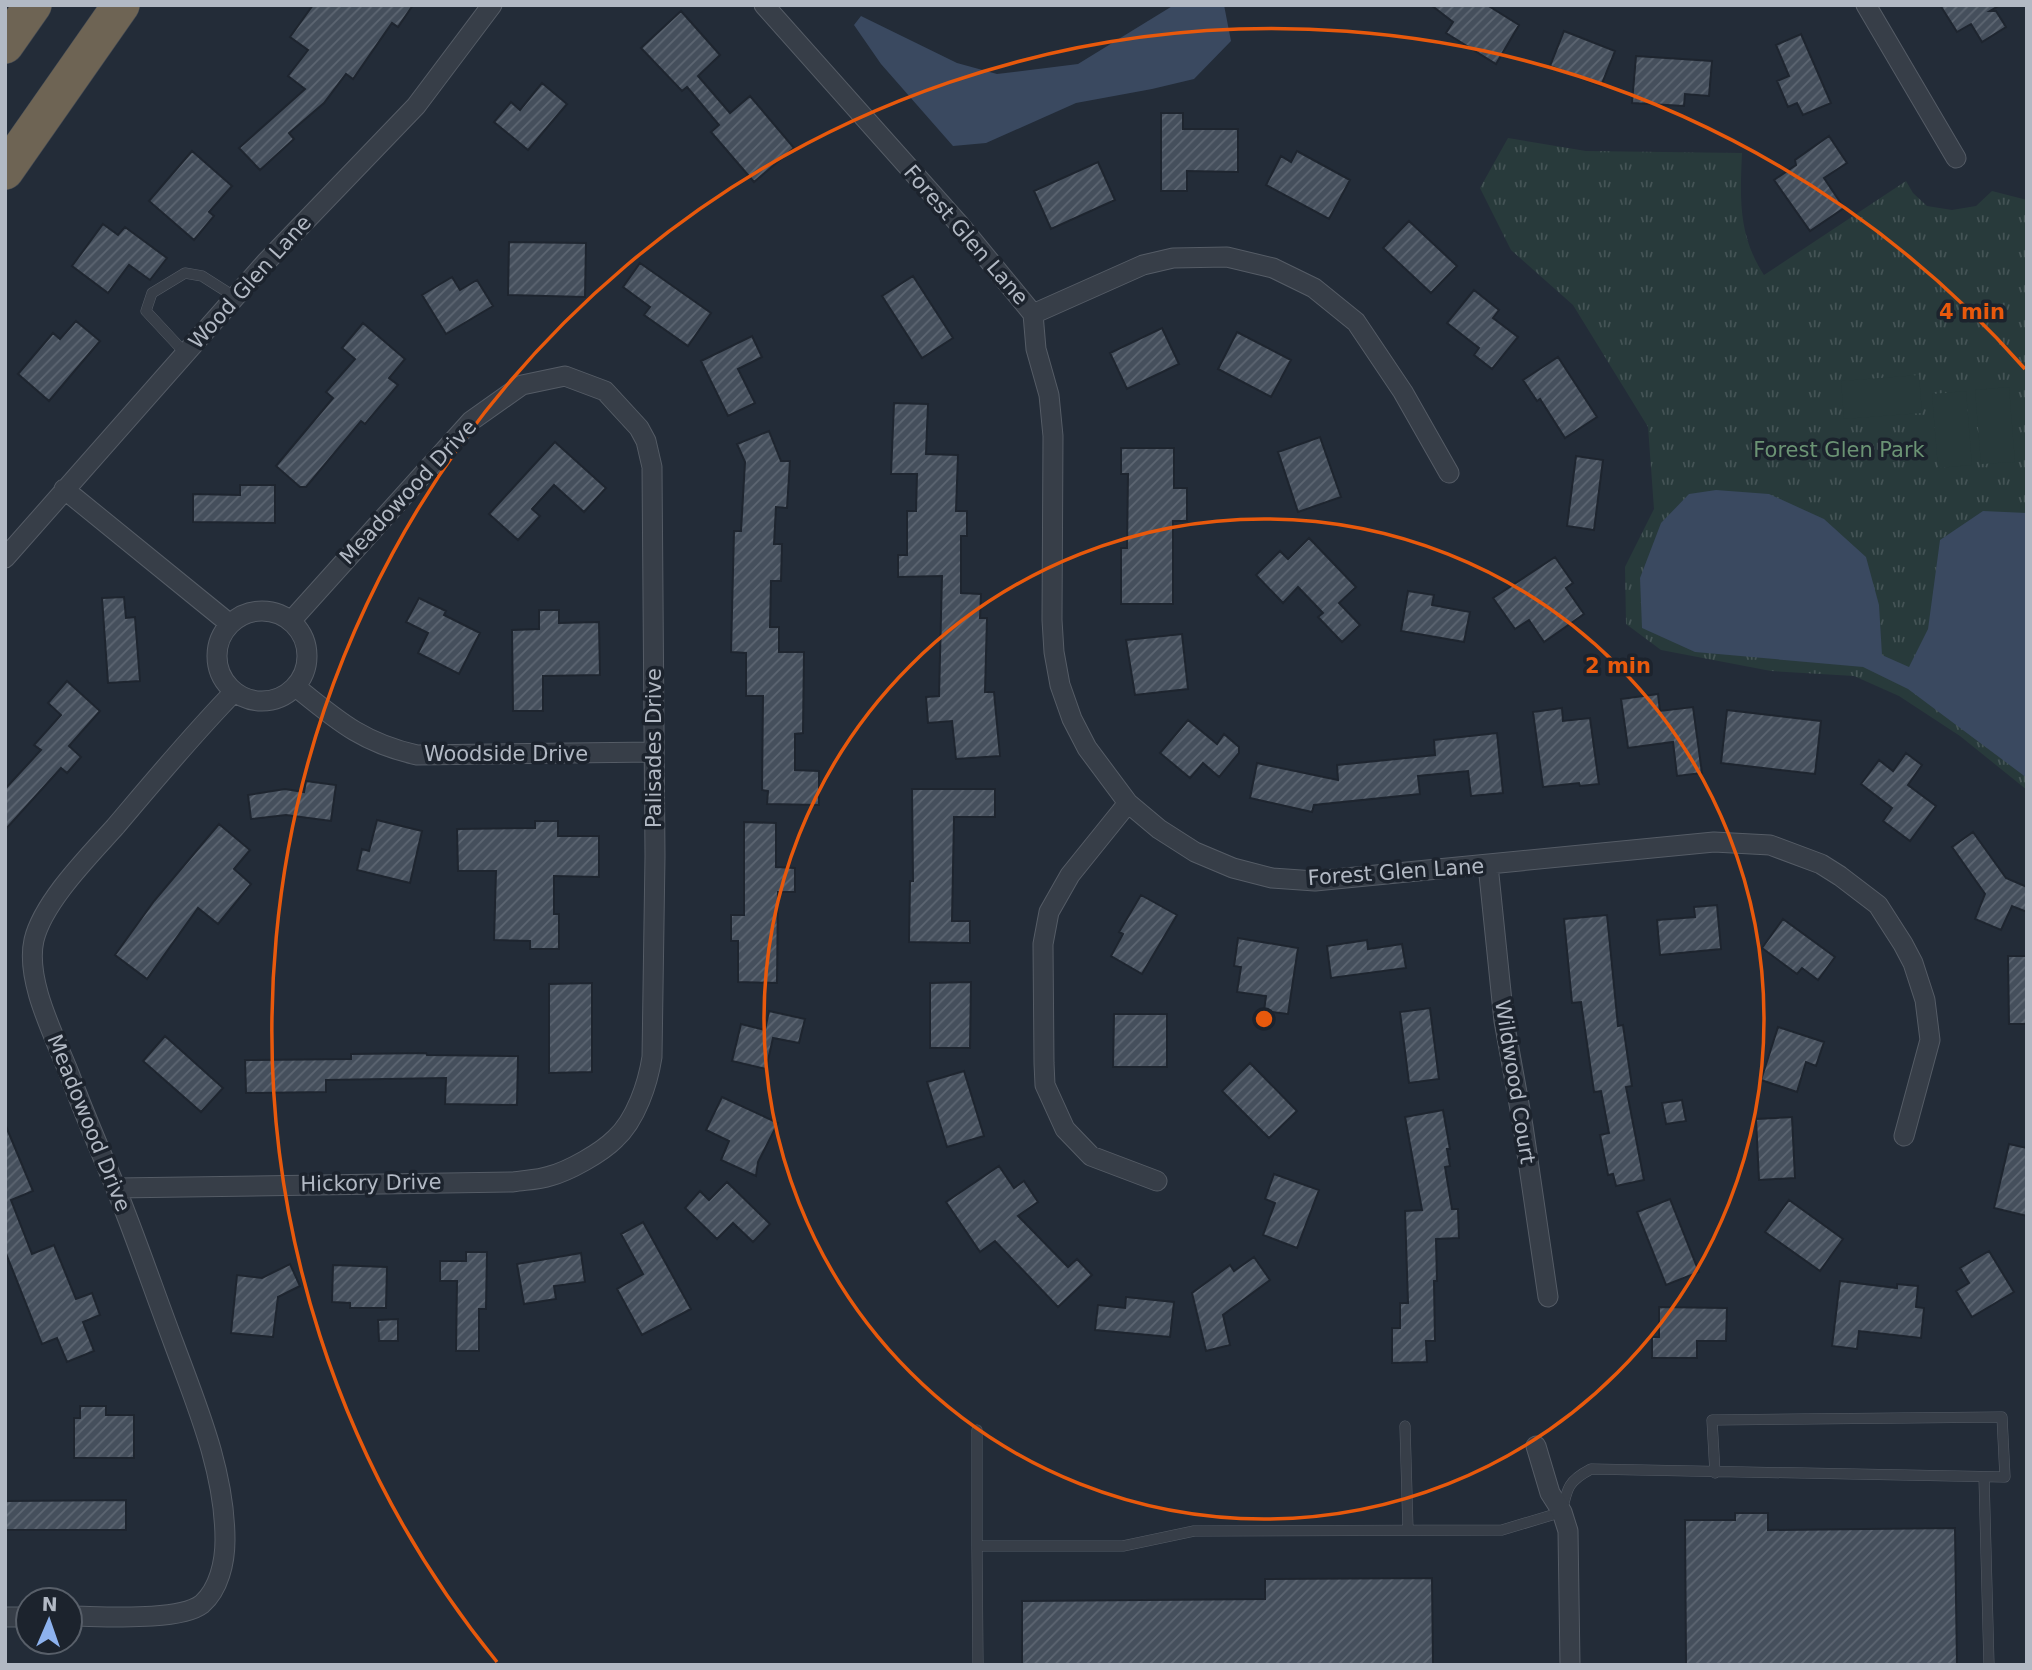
<svg xmlns="http://www.w3.org/2000/svg" width="2032" height="1670" font-family="'DejaVu Sans',sans-serif">
<style>
.grass{fill:url(#grass-tufts)}
.pitch{fill:#283a3b}
.water{fill:#3a4960}
.building{fill:url(#building-hatch);stroke:#1e252f;stroke-width:2}
.lines{fill:none;stroke-linecap:round;stroke-linejoin:round}
.service-casing{stroke:#555c66;stroke-width:11}
.minor-casing{stroke:#555c66;stroke-width:21}
.motorway-casing{stroke:#424953;stroke-width:38}
.service{stroke:#373e48;stroke-width:10}
.minor{stroke:#373e48;stroke-width:19}
.motorway{stroke:#6e6454;stroke-width:37}
.ring{fill:none;stroke:#e8590c;stroke-width:3.5}
.labels{text-anchor:middle;dominant-baseline:central;stroke-width:7;stroke-linejoin:round;paint-order:stroke}
.street-label{font-size:21px;fill:#b2b9c4;stroke:#1c232d}
.park-label{font-size:21px;fill:#6b9374;stroke:#1c232d}
.centre{fill:#e8590c;stroke:#1c232d;stroke-width:3.5}
.ring-label{font-size:21px;text-anchor:middle;font-weight:bold;fill:#e8590c;stroke:#1c232d;stroke-width:7;stroke-linejoin:round;paint-order:stroke}
</style>
<defs>
<pattern id="grass-tufts" width="24" height="20" patternUnits="userSpaceOnUse" patternTransform="scale(1.75)"><rect width="24" height="20" fill="#283a3b"/><path d="M3 7l-1-3M5 7V3M7 7l1-3M15 17l-1-3M17 17v-4M19 17l1-3" fill="none" stroke="#455456"/></pattern>
<pattern id="building-hatch" width="6" height="6" patternUnits="userSpaceOnUse" patternTransform="scale(1.75)"><rect width="6" height="6" fill="#454f5c"/><path d="M-1 1l2-2M0 6l6-6M5 7l2-2" fill="none" stroke="#5d6672"/></pattern>
</defs>
<rect width="100%" height="100%" fill="#232c38"/>
<!-- grass -->
<path class="grass" d="M1508,138L1586,151L1742,153C1740,199 1738,235 1764,275L1906,181L1913,193L1927,206L1952,210L1976,206L1992,191L2027,200V790L1960,736L1899,696L1854,676L1771,671L1661,650L1626,624L1625,567L1654,509L1648,427L1573,305L1511,250L1480,188Z"/>
<!-- pitch -->
<path class="pitch" d="M1919,375L1922,413L1844,419L1841,381Z
M2009,387L2015,462L1981,464L1975,390Z
M1966,391L1972,465L1938,468L1932,394Z"/>
<!-- water -->
<path class="water" d="M1174,5H1224L1231,41L1194,79L1152,89L1076,103L986,143L953,146L881,64L854,25L861,16L957,63L997,74L1078,64Z
M1716,490L1769,494L1824,519L1866,557L1879,605L1882,655L1909,667L1928,629L1940,540L1983,511L2027,513V778L1908,689L1863,667L1695,652L1642,628L1640,578L1661,523L1689,494Z"/>
<!-- building -->
<path class="building" d="M313,5H413L398,27L392,23L353,79L346,74L324,103L289,133L294,139L260,170L239,148L305,89L288,76L308,50L290,37Z
M1431,5H1487L1519,25L1496,64L1446,33L1453,22Z
M1940,5H2000L1990,11H1996L2006,27L1982,42L1971,24L1957,32Z
M681,11L720,55L698,76L730,113L750,96L794,148L754,182L711,132L719,125L687,87L682,91L641,48Z
M1564,31L1615,51L1601,86L1550,66Z
M1801,34L1831,103L1803,115L1797,103L1788,107L1777,81L1789,76L1776,45Z
M1636,56L1712,61L1709,96L1685,94L1684,106L1632,103Z
M542,83L567,104L528,150L494,122L511,102L520,110Z
M1161,113H1183V129H1238V172L1187,171V191H1161Z
M1829,136L1847,163L1824,178L1844,208L1810,231L1774,180L1796,165L1795,160Z
M192,151L232,186L209,212L214,216L194,240L149,201Z
M1297,151L1350,180L1329,219L1266,185L1281,156L1291,162Z
M1098,162L1115,200L1051,229L1034,191Z
M1409,221L1457,266L1431,293L1383,248Z
M103,224L118,235L125,227L167,258L150,280L129,265L108,293L72,266Z
M509,242L586,243L585,297L508,295Z
M640,263L711,313L688,346L644,315L650,307L623,287Z
M913,276L953,338L922,358L882,296Z
M452,277L460,290L477,280L493,306L446,334L422,295Z
M1474,290L1499,310L1493,318L1518,337L1492,369L1474,355L1479,348L1447,323Z
M76,321L100,341L49,401L18,374L53,333L60,339Z
M363,323L405,359L389,378L398,385L365,424L361,421L306,487H300L276,466L333,398L326,392L355,359L342,348Z
M1162,328L1179,364L1127,389L1110,353Z
M1237,332L1291,360L1271,397L1218,369Z
M752,336L762,357L738,369L755,403L728,416L701,361Z
M1558,357L1597,417L1565,438L1540,399L1537,401L1523,380Z
M894,403L928,404L926,454L958,455L956,511H967V536H961V593L981,594L980,618H987L985,692H994L1000,756L956,759L952,721L928,723L926,697L939,696L942,576L898,577V555H907V511H916L917,474H891Z
M769,431L781,461H790L787,508L776,507L774,544H782L781,581H771L770,627H779V652H804L803,733L795,734V770L819,771V805L767,804L768,791L762,790L763,696H746V653L731,652L734,531H741L745,462L737,444Z
M1320,437L1341,497L1298,512L1278,452Z
M555,442L606,488L584,512L554,485L532,509L540,516L518,540L489,514Z
M1121,448H1174V488H1187V521H1173V604H1121V548H1127L1128,474H1121Z
M1576,456L1603,460L1594,530L1567,526Z
M240,485H275V523L193,522V494L240,495Z
M1309,538L1356,587L1339,603L1360,625L1342,642L1318,617L1323,613L1298,587L1283,603L1256,575L1280,551L1288,559Z
M1555,557L1573,583L1566,588L1584,614L1544,642L1529,620L1515,629L1493,598Z
M1408,591L1434,595L1432,605L1470,612L1464,642L1401,631Z
M124,597L126,618L135,617L140,681L108,683L102,598Z
M419,598L446,611L444,615L480,633L459,674L418,653L428,633L406,622Z
M539,610H559V623L599,622L600,675L543,676V711H513L512,630L539,629Z
M1182,634L1188,689L1135,695L1126,640Z
M67,681L100,711L69,746L81,757L67,773L61,768L5,830V789L41,750L34,745L61,715L48,703Z
M1658,694L1660,711L1693,707L1702,773L1677,776L1673,742L1628,748L1621,699Z
M1562,708L1563,721L1590,718L1599,784L1580,786L1579,783L1543,787L1533,712Z
M1727,710L1821,721L1815,774L1721,763Z
M1188,720L1217,744L1224,734L1239,747V753L1219,777L1203,763L1190,778L1160,753Z
M1497,733L1503,793L1471,796L1468,771L1418,776L1420,794L1314,805L1312,812L1250,798L1257,763L1338,780L1337,765L1435,755L1434,740Z
M1906,753L1922,765L1908,785L1936,806L1910,841L1883,821L1892,808L1861,784L1879,760L1893,771Z
M306,781L336,785L331,821L286,815L251,819L248,795L285,789L304,792Z
M912,789H995V817H954L952,921H970V943L909,942L910,881H913Z
M377,820L422,831L410,883L357,870L362,849L369,851Z
M535,821H558V836H599V877L554,876V914H559V949H530V941L494,940L496,871H458L457,829L535,828Z
M744,822L776,823V867L795,868V892H778L777,983L738,982V941H731V915H744Z
M219,824L250,850L234,869L251,884L218,924L198,908L147,979L115,955L154,901Z
M1973,832L2006,878L2027,887V912L2012,906L2001,930L1975,919L1985,894L1952,847Z
M1141,895L1177,915L1142,974L1111,956L1123,934L1119,932Z
M1717,905L1721,949L1660,955L1657,920L1695,917L1694,907Z
M1607,915L1618,1026L1623,1025L1632,1086L1626,1087L1644,1180L1616,1186L1613,1174L1608,1175L1600,1135L1609,1133L1601,1091L1594,1092L1581,1002L1572,1003L1564,919Z
M1783,919L1835,957L1818,980L1802,968L1797,974L1762,948Z
M1238,938L1298,948L1288,1014L1264,1011L1266,996L1237,992L1241,967L1234,966Z
M1367,940L1368,949L1402,944L1406,968L1331,978L1327,946Z
M2008,956H2027V1024H2009Z
M971,982L970,1048H930V983Z
M592,983V1072L549,1073V984Z
M1430,1008L1439,1079L1409,1083L1400,1012Z
M769,1011L805,1019L799,1043L773,1038L766,1069L732,1061L741,1024L765,1030Z
M1114,1014H1167V1067H1113Z
M1778,1027L1824,1042L1816,1066L1806,1062L1797,1092L1761,1080Z
M165,1036L223,1088L201,1112L143,1061Z
M426,1053L427,1055L518,1056L517,1105L445,1104L446,1078L326,1080V1092L246,1093L245,1060L351,1059V1054Z
M1250,1063L1297,1111L1269,1138L1222,1091Z
M964,1071L984,1136L947,1147L927,1082Z
M722,1097L778,1123L758,1162L756,1176L721,1160L729,1141L706,1130Z
M1682,1100L1686,1121L1666,1124L1662,1103Z
M1443,1110L1450,1149H1447L1450,1166L1445,1167L1452,1209H1458L1459,1238L1436,1239L1437,1281H1434L1435,1341H1426L1427,1362L1392,1363V1328H1400V1303H1408L1405,1211L1422,1210L1405,1117Z
M1792,1117L1795,1178L1759,1180L1756,1119Z
M5,1124L33,1191L11,1200L32,1254L54,1245L76,1299L92,1293L100,1315L83,1322L94,1351L67,1362L57,1338L42,1344L5,1251Z
M2009,1144L2027,1148V1216L1994,1208Z
M999,1166L1014,1188L1024,1181L1038,1202L1018,1216L1068,1267L1077,1259L1092,1275L1058,1307L995,1241L980,1252L946,1202Z
M1274,1174L1319,1190L1297,1248L1263,1235L1275,1203L1265,1199Z
M727,1182L770,1224L753,1242L733,1223L717,1239L685,1208L700,1191L709,1200Z
M1670,1199L1699,1272L1666,1285L1637,1212Z
M1789,1200L1843,1239L1820,1271L1765,1232Z
M643,1222L691,1309L642,1335L617,1289L643,1274L621,1234Z
M1989,1251L2014,1292L1972,1317L1956,1291L1969,1283L1960,1268Z
M466,1252H487L486,1309H479V1351H456L457,1281H440V1261H466Z
M581,1253L585,1282L554,1286L556,1299L524,1304L517,1264Z
M1254,1257L1270,1280L1223,1315L1230,1345L1206,1351L1192,1293L1230,1265L1234,1271Z
M290,1264L300,1286L278,1297L273,1337L231,1333L237,1275L262,1278Z
M333,1265L387,1267L386,1308H350V1303L332,1302Z
M1840,1281L1897,1288V1284L1918,1286L1916,1307L1924,1308L1921,1338L1859,1331L1857,1349L1832,1346Z
M1126,1297L1174,1302L1170,1337L1095,1330L1098,1305L1125,1308Z
M1659,1307L1727,1308L1726,1341H1697V1358H1652V1337H1659Z
M398,1319V1341H379L378,1320Z
M80,1406H106V1415H134V1458H74V1418H80Z
M126,1500V1530H5V1501Z
M1735,1513H1768V1530L1955,1528L1957,1665H1686L1685,1520H1735Z
M1432,1578L1433,1665H1022V1601L1265,1599V1579Z"/>
<g class="lines">
<defs>
<path id="service" d="M185,353L146,311L152,293L185,273L202,276L235,297
M1405,1426L1408,1530
M977,1430V1546
M1984,1477L1989,1665
M978,1665L977,1546H1123L1194,1531L1502,1530L1562,1512C1567,1488 1568,1481 1591,1469L2005,1477L2002,1417L1712,1420L1715,1473"/>
<path id="minor" d="M764,5L959,224L1033,314L1036,349L1049,395L1053,436L1052,620L1054,652L1060,685L1072,719L1087,748L1128,803L1159,829L1195,852L1233,868L1272,878L1315,881L1714,842L1770,845L1821,864L1840,876L1878,905L1903,944L1913,963L1925,1000L1930,1040L1904,1136
M1866,5L1956,158
M1033,314L1143,265L1173,258L1227,257L1273,268L1314,288L1356,322L1403,392L1449,473
M64,489L230,624
M5,558L267,261L416,106L492,5
M217 656a45 45 0 1 1 90 0a45 45 0 1 1-90 0Z
M296,687C338,721 363,743 417,755L653,752
M1128,803L1070,875L1049,912L1043,944L1044,1063L1045,1085L1065,1129L1091,1156L1157,1181
M1488,865L1504,1021L1523,1126L1548,1297
M116,1188L513,1182C525,1180 538,1180 550,1176C569,1171 601,1153 615,1139C636,1120 648,1083 652,1057L655,856L652,467L646,441L639,428L605,391L565,376L522,385L471,421L291,621
M1536,1446L1550,1493L1562,1512L1568,1531L1570,1665
M70,1616C100,1616 179,1622 202,1604C219,1589 225,1562 225,1540C225,1472 197,1406 174,1344C154,1291 136,1238 115,1186C99,1148 83,1111 69,1073C54,1035 25,980 34,940C43,902 89,856 115,827C154,781 192,735 234,692
M5,1617H28"/>
<path id="motorway" d="M5,45L33,5
M5,171L121,5"/>
</defs>
<!-- service casing -->
<use href="#service" class="service-casing"/>
<!-- minor casing -->
<use href="#minor" class="minor-casing"/>
<!-- motorway casing -->
<use href="#motorway" class="motorway-casing"/>
<!-- service -->
<use href="#service" class="service"/>
<!-- minor -->
<use href="#minor" class="minor"/>
<!-- motorway -->
<use href="#motorway" class="motorway"/>
</g>
<!-- distance rings -->
<g class="ring">
<circle cx="1264" cy="1019" r="500"/>
<path d="M497 1662A1001 1001 0 0 1 2025 369"/>
</g>
<g class="labels">
<!-- street labels -->
<g class="street-label">
<text transform="translate(966 235) rotate(49)">Forest Glen Lane</text>
<text transform="translate(250 282) rotate(-48)">Wood Glen Lane</text>
<text transform="translate(408 492) rotate(-47)">Meadowood Drive</text>
<text transform="translate(654 748) rotate(-90)">Palisades Drive</text>
<text x="506" y="754">Woodside Drive</text>
<text transform="translate(1396 872) rotate(-4)">Forest Glen Lane</text>
<text transform="translate(1515 1082) rotate(81)">Wildwood Court</text>
<text transform="translate(89 1123) rotate(68)">Meadowood Drive</text>
<text transform="translate(371 1183) rotate(-1)">Hickory Drive</text>
</g>
<!-- park labels -->
<g class="park-label">
<text x="1839" y="450">Forest Glen Park</text>
</g>
</g>
<circle cx="1264" cy="1019" r="10" class="centre"/>
<g class="ring-label">
<text x="1972" y="319">4 min</text>
<text x="1618" y="673">2 min</text>
</g>
<!-- border -->
<rect width="2032" height="1670" fill="none" stroke="#b2b9c4" stroke-width="14"/>
<!-- north arrow -->
<g transform="translate(49 1621) rotate(2)"><circle r="33" fill="#1c232d" stroke="#585f69" stroke-width="2"/>
<path d="M0-5L12 26L0 18L-12 26Z" fill="#8db2ee"/>
<text y="-10" font-size="19" font-weight="bold" text-anchor="middle" fill="#b2b9c4">N</text>
</g>
</svg>
